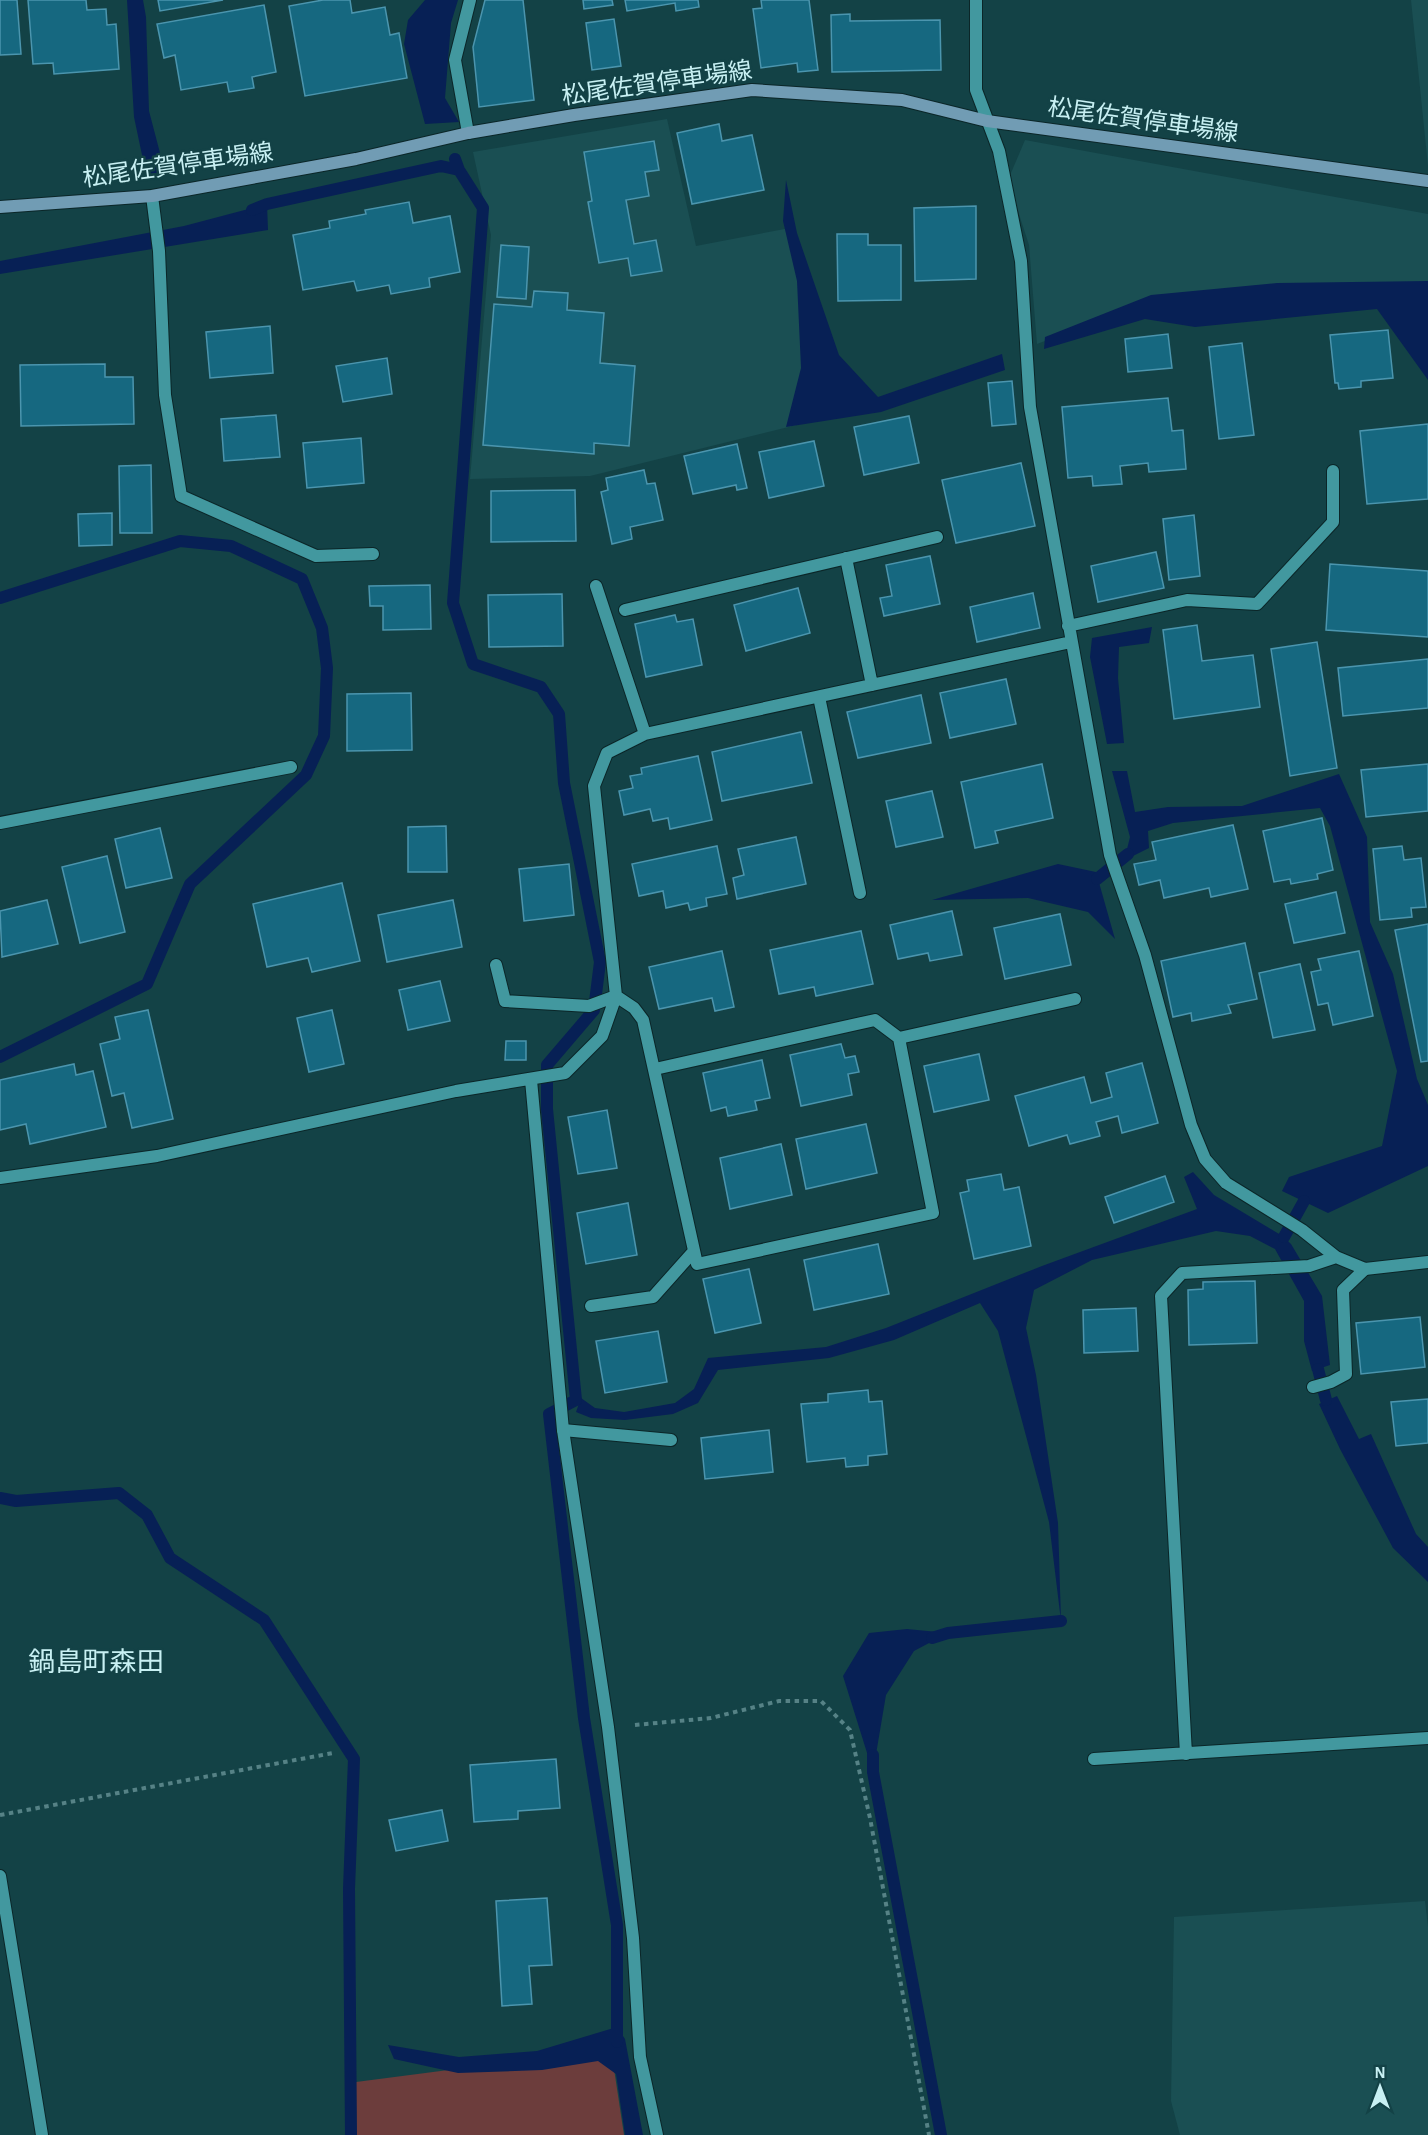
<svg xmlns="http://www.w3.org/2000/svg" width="1428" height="2135" font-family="'Alegreya Sans','Noto Sans JP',sans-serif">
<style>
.built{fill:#1a4f53}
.green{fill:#6c3d3c}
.water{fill:#072055}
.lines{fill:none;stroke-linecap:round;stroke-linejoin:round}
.stream{stroke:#072055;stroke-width:12}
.building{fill:#166880;stroke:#4b95ae;stroke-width:1.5}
.lane-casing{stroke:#0b2628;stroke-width:14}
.street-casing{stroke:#0b2628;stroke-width:14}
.secondary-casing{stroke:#0b2628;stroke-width:14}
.path{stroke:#568286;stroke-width:4;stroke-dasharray:4.5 4.5;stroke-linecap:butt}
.lane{stroke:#42989f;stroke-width:12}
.street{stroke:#42989f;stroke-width:12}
.secondary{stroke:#719cb4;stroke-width:12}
.labels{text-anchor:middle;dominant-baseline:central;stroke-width:5;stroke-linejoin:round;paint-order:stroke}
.street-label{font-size:24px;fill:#c8f0f3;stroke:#134246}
.quarter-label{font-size:27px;fill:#c8f0f3;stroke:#134246}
</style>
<rect width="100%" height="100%" fill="#134246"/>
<!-- built -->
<path class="built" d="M1411,0H1428V166Z
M667,119L696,246L790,228L837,415L590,476L470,479L491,235L473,152Z
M1025,140L1428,214V299L1141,304L1037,344L1029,245L1008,180Z
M1425,1901L1428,1927V2135H1180L1171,2101L1174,1917Z"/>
<!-- green -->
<path class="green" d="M611,2049L624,2135H356V2082Z"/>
<!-- water -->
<path class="water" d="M127,0H143L146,17L149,111L165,172L146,174L134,117Z
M425,0H458L451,23L445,98L459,122L425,124L404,44L408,20Z
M786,180L797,233L839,355L878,397L1002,354L1005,370L881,412L786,427L801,368L797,281L783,221Z
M267,204L268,230L0,274V261L184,226Z
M1428,281V380L1377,309L1195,327L1145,319L1044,349L1045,337L1151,295L1277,283Z
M1152,627L1149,643L1119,647L1118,678L1124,743L1107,744L1090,657L1092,638Z
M1112,771H1127L1135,812L1168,807L1242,806L1339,774L1367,837L1370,922L1393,974L1417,1079L1428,1105V1166L1328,1213L1282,1191L1289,1177L1382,1146L1397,1071L1330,826L1320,808L1173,823L1148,831L1149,848L1129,858L1127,849L1130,837Z
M1058,864L1096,872L1115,939L1088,912L1028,898L932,900Z
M1193,1172L1214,1195L1284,1237L1291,1244L1322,1296L1330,1365L1312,1371L1304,1341V1301L1275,1249L1250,1236L1216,1231L1092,1260L1034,1290L1026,1328L1036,1375L1058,1523L1061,1621L1049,1522L998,1331L980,1303L894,1340L829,1358L718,1370L698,1403L673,1414L625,1420L591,1418L576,1412L581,1398L595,1408L624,1412L675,1403L694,1389L708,1358L826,1347L886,1328L1042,1266L1197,1209L1184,1177Z
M1337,1396L1359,1439L1371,1434L1416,1534L1428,1547V1582L1393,1548L1340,1449L1319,1404Z
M907,1629L948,1633L914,1651L886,1695L873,1772L843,1676L869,1633Z
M617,2027L625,2039L643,2135H625L616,2074L598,2061L542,2070L458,2073L394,2059L388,2045L459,2057L537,2051Z"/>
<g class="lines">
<!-- stream -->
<path class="stream" d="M455,159L459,170L483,208L453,603L473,664L541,687L559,714L564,783L600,962L594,1010L547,1065V1109L576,1400L549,1414L584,1718L617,1925V2042
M252,210L267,204L441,166L459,170
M0,598L180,541L231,546L302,579L322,628L327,668L324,736L306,775L190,884L147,984L0,1057
M1097,879L1128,854
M1284,1237L1304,1201
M1318,1369L1326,1400
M0,1498L16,1501L119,1493L147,1515L170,1558L264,1620L354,1759L349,1889L351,2135
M932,1638L948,1633L1061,1621
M873,1755V1772L941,2135"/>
</g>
<!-- building -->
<path class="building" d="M0,0H17L21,54L0,55Z
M28,0H86L87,10L106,9L107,25L116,24L119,69L54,74L53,63L33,64Z
M158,0H223L160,11Z
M323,0H350L352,13L385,7L390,35L399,33L407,78L305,96L289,6Z
M485,0H523L534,100L479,107L473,47Z
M583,0H612L613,5L584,9Z
M625,0H698L699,7L676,11L675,3L627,11Z
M761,0H809L818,70L798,72L797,63L761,68L753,9L762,8Z
M264,5L276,72L252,77L254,88L229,92L227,82L181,90L175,55L164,58L157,24Z
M850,14V21L940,20L941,70L832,72L831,15Z
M614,19L621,66L592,70L586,23Z
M719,124L722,141L752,135L764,190L692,204L677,133Z
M654,141L659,170L645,172L649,196L626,200L634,244L656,240L662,271L631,276L628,258L599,263L588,202L592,201L584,152Z
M409,202L413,223L450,216L460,272L429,278L430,287L391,294L389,285L357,291L354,281L303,290L293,235L330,228L329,221L366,214L365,210Z
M976,206V279L915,281L914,208Z
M837,234H868V245H901V300L838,301Z
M501,245L529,247L526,299L497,297Z
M534,291L568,293L567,310L604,313L600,363L635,366L629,446L594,443V454L483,445L494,304L532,307Z
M270,326L273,373L210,378L206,332Z
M1388,330L1393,378L1361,381V387L1339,389L1338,383H1335L1330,335Z
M1168,334L1172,368L1128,372L1125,339Z
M1242,343L1254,435L1219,439L1209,347Z
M387,358L392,394L343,402L336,366Z
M105,364V377H133L134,424L21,426L20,365Z
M1012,381L1016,424L992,426L988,383Z
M1168,398L1172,431L1183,430L1186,469L1149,472L1148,463L1120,466L1122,484L1093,486L1092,476L1068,478L1062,407Z
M276,415L280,457L224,461L221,419Z
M909,416L919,463L864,475L854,427Z
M1428,424V499L1367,504L1360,431Z
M361,438L364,483L307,488L303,443Z
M814,441L824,486L769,498L759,452Z
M737,444L747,488L737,490L736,485L693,494L684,456Z
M1021,463L1035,526L956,543L942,480Z
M151,465L152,533H120L119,466Z
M644,470L647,484L655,483L663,520L630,527L632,539L612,544L601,492L608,490L606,478Z
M575,490L576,541L491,542V491Z
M112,513V545L79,546L78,514Z
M1194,515L1200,576L1169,580L1163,519Z
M1156,552L1164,588L1098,602L1091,566Z
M930,556L940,604L884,616L880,598L892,596L886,565Z
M1330,564L1428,571V637L1326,630Z
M430,585L431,629L383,630V606H370L369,586Z
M798,588L810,633L746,651L734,605Z
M1033,593L1040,628L977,642L970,607Z
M562,594L563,646L489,647L488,595Z
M675,615L677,622L693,619L702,665L646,677L635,624Z
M1197,625L1202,661L1253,655L1260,707L1174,719L1163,630Z
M1317,642L1337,768L1290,776L1271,649Z
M1428,659V708L1343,716L1338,668Z
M1006,679L1016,724L950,738L940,693Z
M411,693L412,750L347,751V694Z
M921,695L931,743L858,758L847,712Z
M801,732L812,783L722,801L712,752Z
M698,756L712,820L670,829L668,818L653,821L650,809L624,815L619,791L633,788L630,776L642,774L641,768Z
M1042,764L1053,818L995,831L998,843L975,848L961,782Z
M1428,764V811L1366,817L1361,770Z
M932,791L943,837L896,847L886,801Z
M1322,818L1333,870L1317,874L1318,879L1291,884L1290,879L1274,882L1263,831Z
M1233,825L1248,889L1211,897L1209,888L1164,898L1160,880L1139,885L1134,864L1156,860L1152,842Z
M446,826L447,872H408V827Z
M160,828L172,878L126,888L115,839Z
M796,837L806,884L737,899L733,878L744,875L738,849Z
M717,846L727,894L706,898L707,906L690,910L688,903L666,908L663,891L639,896L632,864Z
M1402,846L1404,860L1421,858L1426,907L1411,908L1412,917L1380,920L1373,849Z
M107,856L125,932L80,943L62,867Z
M569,864L574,915L524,921L519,869Z
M342,883L360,961L312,972L308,958L267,967L253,904Z
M1336,892L1345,933L1294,943L1285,904Z
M47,900L58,944L2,957L0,911Z
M453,900L462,947L387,962L378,915Z
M952,911L962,955L930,961L928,953L898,959L890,925Z
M1060,914L1071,965L1005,979L994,928Z
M1428,924V1061L1421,1062L1395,930Z
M861,931L873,984L816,996L814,987L779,994L770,950Z
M1245,943L1257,999L1228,1005L1231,1013L1192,1021L1191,1013L1173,1017L1161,961Z
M722,951L734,1007L715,1011L712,998L659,1009L649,967Z
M1359,951L1373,1016L1333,1025L1328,1003L1318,1005L1311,972L1321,970L1318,959Z
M1300,964L1315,1030L1273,1038L1259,973Z
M440,981L450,1021L408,1030L399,990Z
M148,1010L173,1119L132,1128L124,1093L112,1096L100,1044L120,1039L115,1017Z
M332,1010L344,1064L309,1072L297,1018Z
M506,1041H526V1060H505Z
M841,1044L845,1058L855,1056L859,1072L848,1074L852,1095L801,1106L790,1055Z
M979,1054L989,1100L934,1112L924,1066Z
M762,1060L770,1098L755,1101L757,1110L728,1116L726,1107L711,1111L703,1073Z
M1142,1063L1158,1123L1122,1133L1118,1116L1096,1122L1100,1136L1070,1144L1067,1135L1029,1146L1015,1096L1084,1077L1091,1103L1112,1097L1106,1073Z
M74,1064L76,1075L93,1071L106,1127L30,1144L26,1124L0,1130V1080Z
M607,1110L617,1168L578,1174L568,1117Z
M866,1124L877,1173L806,1189L796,1139Z
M781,1144L792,1195L730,1209L720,1158Z
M1001,1174L1004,1190L1019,1187L1031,1246L974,1259L960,1193L969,1191L967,1180Z
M1165,1176L1174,1202L1114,1223L1105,1197Z
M628,1203L637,1255L586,1264L577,1213Z
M878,1244L889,1294L814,1310L804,1260Z
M749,1269L761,1323L715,1333L703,1279Z
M1255,1281L1257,1343L1189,1345L1188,1290L1203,1289V1282Z
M1136,1308L1138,1351L1084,1353L1083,1310Z
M1420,1317L1425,1367L1361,1374L1356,1323Z
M658,1331L667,1382L605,1393L596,1341Z
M868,1390L869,1402L882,1401L887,1454L868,1456V1465L846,1467L845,1458L807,1462L801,1404L828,1402V1394Z
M1428,1399V1443L1396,1446L1391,1402Z
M769,1430L773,1472L705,1479L701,1438Z
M556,1759L560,1808L518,1811V1819L474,1822L470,1765Z
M442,1810L448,1841L396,1851L389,1820Z
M547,1898L552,1965L529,1966L532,2004L502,2006L496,1901Z"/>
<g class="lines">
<defs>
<path id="lane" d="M1313,1387L1331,1382L1346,1374L1343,1290L1365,1269
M563,1430L671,1440"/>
<path id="street" d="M976,0V90L999,151L1021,261L1030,407L1110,855L1145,955L1191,1125L1205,1159L1226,1183L1302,1230L1336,1257L1365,1269L1428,1262
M468,133L455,60L470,0
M152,196L159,251L165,395L181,496L316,556L373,554
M846,558L872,685
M596,586L645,734
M625,610L937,537
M1068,626L1187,600L1257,604L1333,522V471
M819,697L860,893
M0,823L291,767
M496,965L505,1001L589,1006L616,996L634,1008L643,1020L697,1264L933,1213L899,1038
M655,1069L875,1020L899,1038L1075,999
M531,1080L563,1430L608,1727L633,1938L640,2057L657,2135
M0,1178L157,1156L456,1091L565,1073L602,1036L616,996L594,786L607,753L645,734L1071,642
M591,1306L653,1297L694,1251
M1186,1754L1161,1296L1182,1273L1309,1266L1336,1257
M1094,1759L1428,1738
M0,1876L42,2135"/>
<path id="secondary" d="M0,207L152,196L356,159L468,133L574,115L752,90L902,100L987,121L1428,181"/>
</defs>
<!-- lane casing -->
<use href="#lane" class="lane-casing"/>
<!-- street casing -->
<use href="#street" class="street-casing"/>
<!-- secondary casing -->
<use href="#secondary" class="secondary-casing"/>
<!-- path -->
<path class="path" d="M635,1725L711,1718L779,1701H821L850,1730L870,1818L929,2135
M0,1815L333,1753"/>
<!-- lane -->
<use href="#lane" class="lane"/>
<!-- street -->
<use href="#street" class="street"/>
<!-- secondary -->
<use href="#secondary" class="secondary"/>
</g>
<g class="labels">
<!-- street labels -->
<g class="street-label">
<text transform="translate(657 84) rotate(-8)">松尾佐賀停車場線</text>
<text transform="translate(1143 121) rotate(8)">松尾佐賀停車場線</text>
<text transform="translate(178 166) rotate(-8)">松尾佐賀停車場線</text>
</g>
<!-- quarter labels -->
<g class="quarter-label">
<text x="96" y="1662">鍋島町森田</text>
</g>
</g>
<!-- north arrow -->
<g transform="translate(1380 2087)" stroke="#134246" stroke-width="4.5" paint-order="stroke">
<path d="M0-4.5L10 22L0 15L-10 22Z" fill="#c8f0f3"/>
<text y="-9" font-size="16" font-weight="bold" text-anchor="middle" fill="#c8f0f3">N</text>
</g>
</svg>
